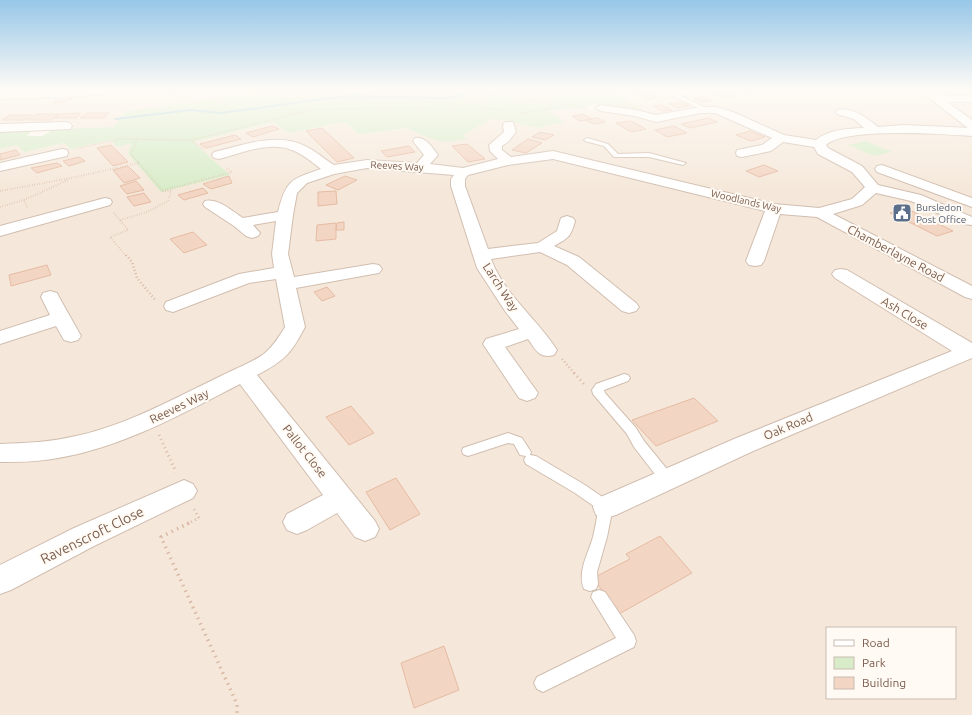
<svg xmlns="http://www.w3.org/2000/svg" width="972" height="715" font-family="Ubuntu,sans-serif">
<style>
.residential{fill:#f5e8da;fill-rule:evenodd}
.green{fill:#d8ecc9}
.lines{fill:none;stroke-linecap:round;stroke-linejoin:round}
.stream{fill:#a5d3da;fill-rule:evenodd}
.building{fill:#f3d5c3;stroke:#e6bba3}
.lane-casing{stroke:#d1beb0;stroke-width:2}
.street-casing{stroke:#d1beb0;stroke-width:2}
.path-far4{stroke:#d9b8a5;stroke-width:1.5;stroke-dasharray:0.5 1.5;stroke-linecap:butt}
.path-far3{stroke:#d9b8a5;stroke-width:2;stroke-dasharray:0.5 2;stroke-linecap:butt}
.path-far2{stroke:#d9b8a5;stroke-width:2.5;stroke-dasharray:1 2.5;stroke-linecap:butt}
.path-far1{stroke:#d9b8a5;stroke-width:3;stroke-dasharray:1 3.5;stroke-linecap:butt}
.path{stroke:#d9b8a5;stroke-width:3.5;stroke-dasharray:1.5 4.5;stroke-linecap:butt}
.lane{fill:#fff;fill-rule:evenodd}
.street{fill:#fff;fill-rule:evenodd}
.labels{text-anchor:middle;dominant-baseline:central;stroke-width:4;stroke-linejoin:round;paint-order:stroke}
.far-street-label{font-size:10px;fill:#7a5c4d;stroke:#fffaf3}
.far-service-label{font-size:10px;fill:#4e5e75;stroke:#fffaf3;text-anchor:start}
.street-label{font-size:12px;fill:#7a5c4d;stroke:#fffaf3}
.near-street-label{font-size:14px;fill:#7a5c4d;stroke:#fffaf3}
</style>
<rect width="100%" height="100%" fill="#fdf6ec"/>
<!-- residential -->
<path class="residential" d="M0,90H268L116,124L114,127L70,129L75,123L0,126Z
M611,90H972V715H0V149L17,145L24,152L64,143L70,149L111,140L131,144L128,154L133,160L229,174L192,142L273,122L288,133L345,122L359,134L407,128L428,138H467L463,135L493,118L538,128L564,122L546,111L576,108L630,114L645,111ZM827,628H955V698H827Z"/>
<!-- green -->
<path class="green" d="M268,90H611L645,111L593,104L584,109L576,108L547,111L564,122L538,128L493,118L463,135L467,139L447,142L428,138L407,128L359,134L345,122L288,133L273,122L193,142L230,175L161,192L128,154L131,144L117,147L111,140L70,149L64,143L24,152L17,145L0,149V131L28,130L31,132L27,136H42L51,131L59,129L114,127L125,112Z
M866,141L892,152L874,156L848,145Z"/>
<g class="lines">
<!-- stream -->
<path class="stream" d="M468,90H471L460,97L446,99L346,97L220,114L191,111L115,120L113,119L115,118L191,109L220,112L346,95L446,97L458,95Z"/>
</g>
<!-- building -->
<path class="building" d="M163,90H183L184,92L168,94L166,91Z
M631,90H643L657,97L648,99Z
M746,90H771L772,91L746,94L739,91Z
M729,92L737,96L725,98L716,94Z
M74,94L71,100H66L65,102L53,103L58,96Z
M703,97L712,101L702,102L694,99Z
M680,102L690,106L678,108L668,104Z
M662,105L672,110L663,111L653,106Z
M81,113L76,118H55L61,114Z
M87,113H109L103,118H80Z
M36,114H59L51,120H28Z
M583,114L592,119L580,121L572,116Z
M10,115H32L25,120H2Z
M597,118L605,122L594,124L585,120Z
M708,118L717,122L690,128L681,124Z
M631,121L646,129L631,132L616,123Z
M272,126L279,129L253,137L246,133Z
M674,126L687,133L667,137L655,130Z
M322,128L354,158L337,162L306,131Z
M750,131L765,137L751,141L736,135Z
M540,132L554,135L545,140L532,137Z
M235,135L241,139L206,148L200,144Z
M528,139L542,143L526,153L512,150Z
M467,144L485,159L468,162L452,146Z
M111,145L128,162L113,166L97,148Z
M409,146L415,152L387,157L381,151Z
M16,150L20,155L0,160V154Z
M79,157L85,161L69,166L63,161Z
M57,163L62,166L37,173L31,168Z
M764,165L778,171L759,177L746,171Z
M128,166L140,178L124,183L113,170Z
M229,176L232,183L211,189L203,184Z
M345,176L357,180L338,190L326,185Z
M136,181L144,190L127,194L120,186Z
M203,188L208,193L184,200L178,195Z
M336,191L337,204L318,206V192Z
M144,193L151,202L134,206L127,197Z
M905,208L929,219L913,224L890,213Z
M929,219L953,231L937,236L913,224Z
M344,222V230H336L337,223Z
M336,223V239L316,241L317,225Z
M193,232L207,245L184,253L170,239Z
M47,265L51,275L11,286L9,275Z
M327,287L335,296L322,301L314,292Z
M694,398L718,421L656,446L632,420Z
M351,406L374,433L349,445L326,417Z
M396,478L420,514L390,530L366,492Z
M660,536L692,573L619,614L593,578L630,559L626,554Z
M444,646L459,690L414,708L401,663Z"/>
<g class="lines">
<defs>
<path id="lane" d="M669,92H673L710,110L705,111L669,94Z
M587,138L608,144L618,154L649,153L686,163L683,165L649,157H614L604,146L585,141L584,140Z
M624,374L628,375L630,378L628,381L604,390L605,393L636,428L644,441L671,474L673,478L671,482L666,483L661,482L634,447L627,434L593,394L592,390L596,384Z
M508,433L522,438L531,452L530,455L536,456L585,485L611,503L613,507L607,537L597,572L598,584L596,589L590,591L584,589C577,572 588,554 593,537C595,528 597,519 598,509L575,493L526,464L524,460L526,456L520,455L514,444L508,443L468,456L463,454L462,451L463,448Z
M599,590L605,592L634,635L636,641L634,647L549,689L543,692L537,689L534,683L537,677L616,638L591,597L593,592Z"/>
<path id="street" d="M77,90H114L109,93L70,97L0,99V93Z
M670,90H699C695,95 670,98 666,93Z
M919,90H931L938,95L972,96V102H947L972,120V136C943,134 845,127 826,145L828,148L862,166L878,185L921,195L972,217V225L962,224L911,201L876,193L862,205L833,214L972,286V299L965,297L817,217L780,214L764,261L761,265L755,266L749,265L746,261L765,211L553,159L508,165L468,175L465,179V186L488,249L538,243L557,231L561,218L567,216L573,218L575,221C571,237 568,238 554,246L579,257L636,303L639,307L636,311L629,313L622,311L567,265L540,252L491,259C504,294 537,319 557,350L554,355C539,359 536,350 528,339L505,347L538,393L535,398L527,401L519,398L483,344L486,339L519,329L505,311L477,268L451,186V179L454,175L367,168L334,174L307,183L297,193L293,215L288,254L294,277L373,264L379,265L382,269L379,273L373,274L296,288L305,327C291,354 284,361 257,375L375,521L379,529L375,537L365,541L355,537L337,513L307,530L297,534L287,530L283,522L287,514L323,495L240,384C180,415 119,449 52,459C34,462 17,462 0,462V444C26,443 51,442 76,436C127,425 175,398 221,376C234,369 254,362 265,353C273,346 279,337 285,327L276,279L249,283L173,312L166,310L164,306L166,302L239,274L274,268L272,254L276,221L253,225L260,233L258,236L252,238L246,236L234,226L205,207L203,204L205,201C218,198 232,211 243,218L278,212C286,180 291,179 321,169C312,162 303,154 292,150C269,141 242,153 219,159L214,158L212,155L214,152C243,145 276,132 305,146C316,151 324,159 334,165L367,160L417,163L424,155L413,141L415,138C425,136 432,147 438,155L430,164L463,168L498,159L490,151L489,145L504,132L503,125L505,122H513L516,132L508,142L502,146V150L511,157L553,151L774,204L819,208L852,199L865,187L852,172L818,154L814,147L783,142L771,151L742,157L737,156L736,153L737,150L762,145L772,138L715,113H701L656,122L635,116L601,111L595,108L601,105L636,110L656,115L701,107H716L733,112L784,135L816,140C829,129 848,129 864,128L854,119L837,114L835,112L837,110C852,106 867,118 878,127L904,125L971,128H968Z
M66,122L70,123L72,126L70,129L0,132V124Z
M62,149L67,150L68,153L67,156L0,171V163Z
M882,165L972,198V207L877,172L875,169L877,166Z
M105,198L110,199L112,202L110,205L0,236V226Z
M841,269L847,270L972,343V358L751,452L616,515L606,518L596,515L593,507L596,499L734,439L952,351L835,278L832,274L835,270Z
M50,291L57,293L59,297L81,336L78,340L71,342L64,340L56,326L0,344V331L50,315L41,297L43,293Z
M184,480L193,484L197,491L193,498L94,546L11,590L0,594V565L74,528Z"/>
</defs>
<!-- lane casing -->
<use href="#lane" class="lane-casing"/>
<!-- street casing -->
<use href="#street" class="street-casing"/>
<!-- path-far4 -->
<path class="path-far4" d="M542,98L552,107
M515,99L532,100L559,93L552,90
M481,100L480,107L506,111
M519,114L566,105L585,108
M137,140L131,154L139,163
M192,141L204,150
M76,149L119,139L192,140L314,109L456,107L481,100L501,90"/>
<!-- path-far3 -->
<path class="path-far3" d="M165,190L232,172L226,168
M0,191L71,178L138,163
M24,200L28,209
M0,207L24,200L68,180
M114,213L128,230L110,237L126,256
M120,220L147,212L168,201L171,191H163L138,162"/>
<!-- path-far2 -->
<path class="path-far2" d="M126,255L132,262L137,278L156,301
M562,359L575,374"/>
<!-- path-far1 -->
<path class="path-far1" d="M574,373L584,384
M159,435L176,472
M187,524L199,518L194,509"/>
<!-- path -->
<path class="path" d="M189,523L161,537L237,704V715"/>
<!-- lane -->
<use href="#lane" class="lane"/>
<!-- street -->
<use href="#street" class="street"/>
</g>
<!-- sky -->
<linearGradient id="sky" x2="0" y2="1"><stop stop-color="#97c7e8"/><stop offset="0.47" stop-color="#fefbf6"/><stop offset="1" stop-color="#fefbf6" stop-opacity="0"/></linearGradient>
<rect width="972" height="190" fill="url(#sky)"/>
<!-- icons -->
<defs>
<symbol id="civic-square" viewBox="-11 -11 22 22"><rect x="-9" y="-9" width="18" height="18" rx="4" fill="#5c6f8a" stroke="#fffaf3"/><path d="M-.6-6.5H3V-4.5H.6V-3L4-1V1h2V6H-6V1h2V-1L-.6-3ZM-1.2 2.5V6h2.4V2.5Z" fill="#fff"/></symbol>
</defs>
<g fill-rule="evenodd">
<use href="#civic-square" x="891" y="202" width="22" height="22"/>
</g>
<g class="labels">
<!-- far-street labels -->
<g class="far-street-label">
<text transform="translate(397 166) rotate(3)">Reeves Way</text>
<text transform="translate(746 201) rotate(13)">Woodlands Way</text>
</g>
<!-- far-service labels -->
<g class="far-service-label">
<text x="916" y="207">Bursledon<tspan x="916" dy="12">Post Office</tspan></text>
</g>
<!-- street labels -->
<g class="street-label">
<text transform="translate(896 253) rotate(28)">Chamberlayne Road</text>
<text transform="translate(501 287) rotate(57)">Larch Way</text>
<text transform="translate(905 313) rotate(31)">Ash Close</text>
<text transform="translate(179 406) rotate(-26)">Reeves Way</text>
<text transform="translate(788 426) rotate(-23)">Oak Road</text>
<text transform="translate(305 451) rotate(52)">Pallot Close</text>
</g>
<!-- near-street labels -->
<g class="near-street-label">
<text transform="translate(92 535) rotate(-26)">Ravenscroft Close</text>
</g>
</g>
<!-- legend -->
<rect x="826" y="627" width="130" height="72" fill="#fffaf3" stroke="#cabbb1"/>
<rect x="834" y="640" width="20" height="6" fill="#ffffff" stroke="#cabbb1"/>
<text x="862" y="647" font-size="12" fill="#7a5c4d">Road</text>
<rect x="834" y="657" width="20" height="12" fill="#d8ecc9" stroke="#cabbb1"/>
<text x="862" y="667" font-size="12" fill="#7a5c4d">Park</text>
<rect x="834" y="677" width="20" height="12" fill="#f3d5c3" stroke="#cabbb1"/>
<text x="862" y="687" font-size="12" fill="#7a5c4d">Building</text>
</svg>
